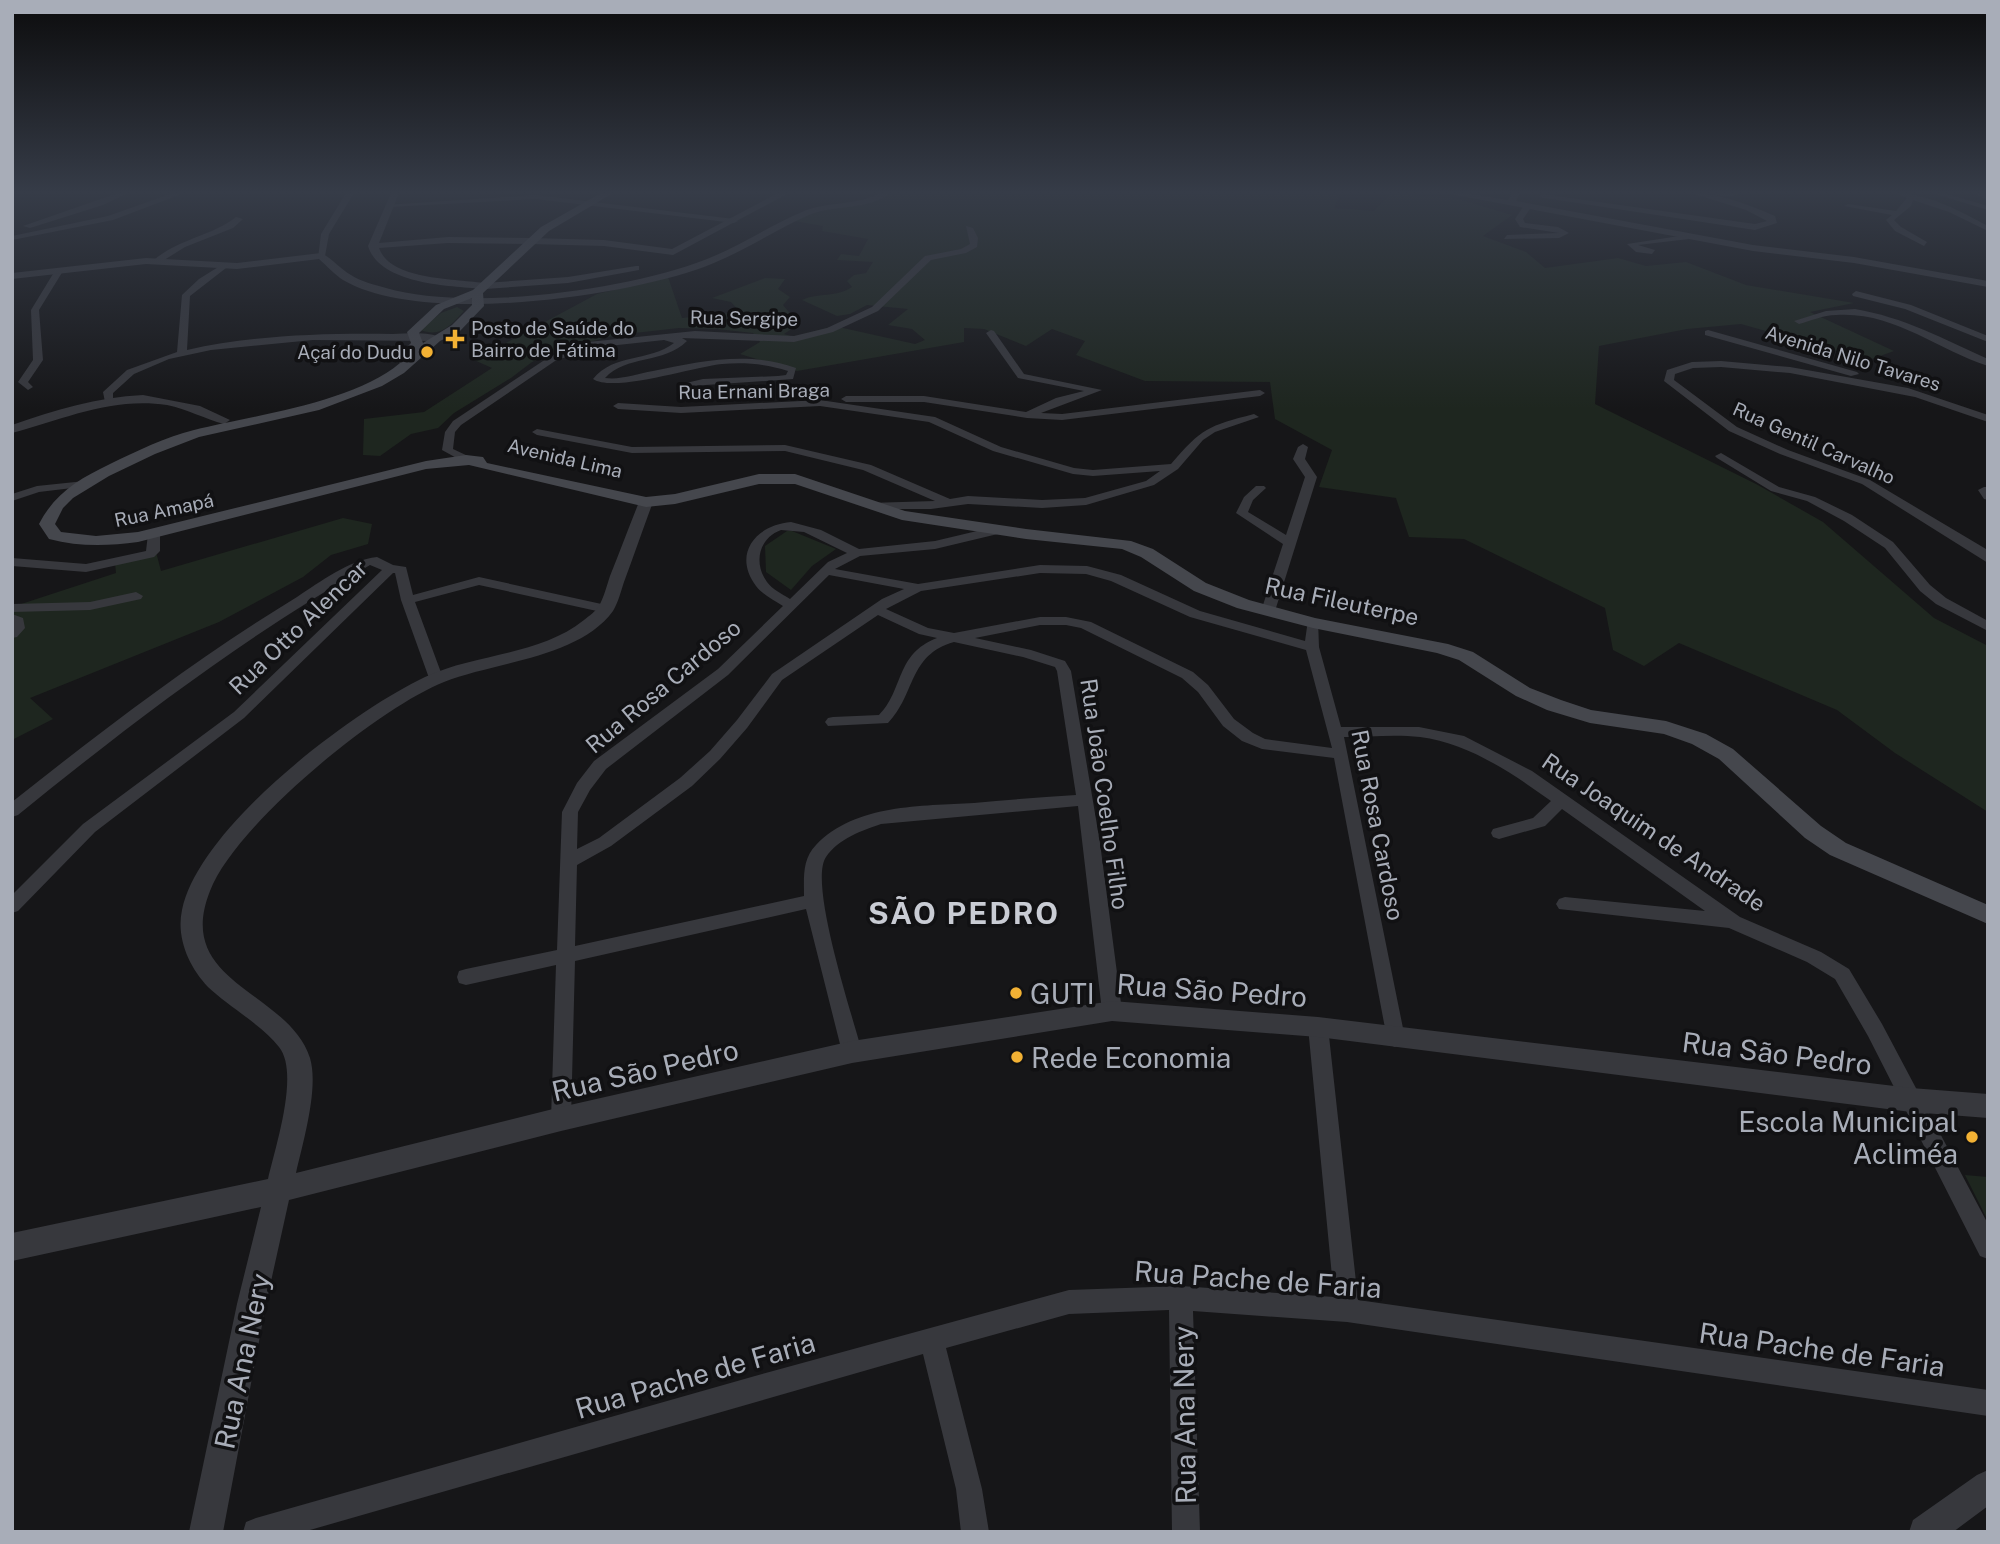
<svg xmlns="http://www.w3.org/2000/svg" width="2000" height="1544" font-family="'Public Sans',sans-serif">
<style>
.green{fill:#1e261f}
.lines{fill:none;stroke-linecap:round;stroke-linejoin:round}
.river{fill:#2c353c;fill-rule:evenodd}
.minor{fill:#37383d;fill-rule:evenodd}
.tertiary{fill:#37383d;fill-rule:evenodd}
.secondary{fill:#45474d;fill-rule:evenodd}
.poi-dot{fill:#f2b134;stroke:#111113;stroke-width:2.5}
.labels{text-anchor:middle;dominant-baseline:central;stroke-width:7;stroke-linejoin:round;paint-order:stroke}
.far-street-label{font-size:19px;fill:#a8adb8;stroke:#111113}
.far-poi-label{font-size:19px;fill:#a8adb8;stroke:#111113;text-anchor:start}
.street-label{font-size:23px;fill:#a8adb8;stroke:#111113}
.near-street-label{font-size:28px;fill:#a8adb8;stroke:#111113}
.near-poi-label{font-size:28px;fill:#a8adb8;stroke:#111113;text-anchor:start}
.district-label{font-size:30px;font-weight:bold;letter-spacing:2px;fill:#c9ccd4;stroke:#111113}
</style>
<rect width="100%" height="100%" fill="#161618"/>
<!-- green -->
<path class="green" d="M884,193H1340L1334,208L1374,211L1391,193L1458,199L1512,215L1483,236L1526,252L1545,268L1618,258L1646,266L1686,262L1746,285L1854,303L1810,312L1894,351L1869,360L1741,324L1687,329L1599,346L1595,404L1756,484L1823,522L1934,618L1988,646V812L1895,753L1837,710L1679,643L1644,666L1613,650L1605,608L1464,539L1409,537L1396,498L1319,487L1332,450L1275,419L1270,382L1145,381L1076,355L1085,341L1052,329L1026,346L984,329L964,328V342L797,371L740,354L760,342L753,333L717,329L679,328L617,335L562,349L532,362L511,378L454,413L438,428L411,434L380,456L363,455L364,419L424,412L492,368L474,360L597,294L668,277L682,318L740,312L731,302L712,298L765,278L785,279L778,289L790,297L783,305L799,324L784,334L794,337L834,326L915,344L925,340L912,329L888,325L908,309L867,305L850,314L837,316L802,300C819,292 836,298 852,287L847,281L854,275L866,273L873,262L837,260L841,254L859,256L868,239L822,231L823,226L794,221C823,207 855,206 884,193Z
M457,307L464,311C451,325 441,338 420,330L441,313Z
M343,518L372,524L368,544L331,555L303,577L219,622L30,698L53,719L12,740V607L116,573L115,562L156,552L161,571Z
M787,531H792L836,549L812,566L791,590L766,572L765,546Z
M1965,1175L1988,1177V1221Z"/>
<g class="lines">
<!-- river -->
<path class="river" d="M1974,193H1988V201Z"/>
<!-- minor -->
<path class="minor" d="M118,193H128L103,205L30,228L23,226Z
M173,193H184L113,220L12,240V236L108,216Z
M346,193H354L329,234L325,256L318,258L321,234Z
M1706,193H1742L1729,197Z
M1895,193C1927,193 1960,211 1988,226V231L1949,212L1913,200L1911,206L1894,220L1901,227L1927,242L1924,246L1895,231L1886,220L1892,215L1844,206L1848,204L1896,211L1907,198Z
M1932,193H1944L1988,206V210Z
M536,195L734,219L738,221L734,223L536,199L389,207L385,205Z
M1525,204L1532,206L1523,219L1525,223L1558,227L1569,233L1559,238L1504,239L1507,235L1559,233L1520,227L1515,219Z
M236,217L243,219L233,228L185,247L161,262L154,260C178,239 212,236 236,217Z
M966,226L973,228L978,238L977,247L966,253L931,260L878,311L833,332L794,342L682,338L687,341C664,364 626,355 605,378C621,380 636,374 653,371C702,361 748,351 796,368L793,379L691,386L686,383L703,379L778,376L786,375L788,371C766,364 745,362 722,364C693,367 614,393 593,379C614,353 649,362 674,343L664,340L590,348L555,361L461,425L455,432L453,449L470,457V461H462L442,450L445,432L453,421L549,357L588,342L695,331L794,336L827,328L872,307L925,256L961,249L970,244Z
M1686,235L1689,239L1638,245L1655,250L1652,254L1636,252L1627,244Z
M223,264H226V268L190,296L187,350C254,335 324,333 393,334C407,334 429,331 441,338L436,341L313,340L211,350L169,359L134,374L113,393V402H105L103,392L127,370L177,352L182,295L199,279Z
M636,266H639V270L568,283L485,289L481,286L485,283L568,277Z
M56,269L63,271L39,310L43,360L28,382L33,387L28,390L18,382L33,360L31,310Z
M1856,291L1911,305L1988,336V342L1905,309L1853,296L1852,294Z
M1855,309C1903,317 1944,339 1988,359V366C1936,349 1893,311 1836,315C1823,315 1811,321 1799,324L1794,321L1826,311Z
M991,330L994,331L1024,374L1102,390L1041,413L1062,414L1260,390L1265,393L1260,396L1062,420L1027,418L924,402H846L841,399L846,396H924L1026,412L1056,398L1084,391L1018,378L986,333Z
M1708,330L1857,372L1859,374L1851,376L1705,335V331Z
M1721,361L1790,367L1908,388L1988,415V422L1915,397L1790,373L1721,367L1693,368L1675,374L1674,380L1737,427L1788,450L1870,480L1986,549L1988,563L1862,484L1780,454L1729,431L1664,381L1667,370L1692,362Z
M820,400L935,417L1001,447L1074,468L1093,470L1171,464C1202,428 1208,426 1254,414L1259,417L1215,432L1203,440L1178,469L1154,485L1086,505L1042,508L968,504L931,509H873L867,505L869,503L935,501L863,470L785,451L632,453L537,435L532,432L537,429L632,447L785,445L871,465L950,499L968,496L1042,500L1085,498L1146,481L1160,471L1093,476L1073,474L993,451L929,422L820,406L681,413L618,409L613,406L618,403L681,407Z
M1303,444L1308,447L1305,459L1317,477L1275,611L1268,615L1261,611L1283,544L1236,513L1244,497L1256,486H1264L1266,488L1253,500L1248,512L1286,535L1305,477L1293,459L1298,447Z
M1721,453L1779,487L1815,497L1852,515L1893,542L1930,585L1946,598L1988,621V631L1936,604L1920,591L1885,548L1844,521L1807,501L1771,491L1717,458L1715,456Z
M85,481L89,482V486L39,492L12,501V494L37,486Z
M1984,487H1988V500L1984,499L1978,490Z
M791,522L821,530L859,549L935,541L998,526L1004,530L1002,533L935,549L860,556L835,569L918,584L1040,565L1087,566L1121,575L1200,611L1305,641L1308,620H1318L1319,647L1341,727H1419L1464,736L1532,771L1740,917L1821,952L1849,969L1882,1024L1988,1224V1259L1980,1256L1868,1036L1835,979L1807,962L1729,928L1559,909L1556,904L1559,899L1565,897L1705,911L1562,809L1545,826L1499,839L1493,837L1491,833L1493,829L1533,818L1551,801C1512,773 1468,743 1420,737C1395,734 1369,737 1344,737L1405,1038L1402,1044L1395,1047L1388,1044L1334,758L1262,749L1242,741L1223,726L1198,692L1182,678L1081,628L1066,625H1040L975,638L1031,650L1065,661L1071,671L1100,843L1122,1011L1119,1017L1112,1019L1105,1017L1102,1011L1078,806L881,824C863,830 838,839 826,857C808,883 853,1017 862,1052L859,1058L852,1061L845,1058L842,1052L806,909L575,961L571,1119L568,1126L561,1129L554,1126L551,1119L556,965L466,985L459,983L457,977L459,971L466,969L557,950L562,812L577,783L594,761L718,669L783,606C774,600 763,595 756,586C732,554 756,525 791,522ZM781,530L804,532L847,553L828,562L790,599C782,594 772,589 767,582C753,563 759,538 781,530ZM1040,573L1086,574L1111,581L1190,617L1306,650L1332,748L1265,739L1253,733L1234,719L1208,685L1193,672L1091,622L1066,617H1040L954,633L928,628L886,609L921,591ZM829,575L904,589L882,599L772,674L737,720L710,751L680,778L599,838L577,849L578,812L590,790L606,769L728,675ZM878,615L919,634L937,638C895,654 904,690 879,715L833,717L828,718L825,722L828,726L888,723C916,694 908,655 954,642L1023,657L1055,667L1057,671L1076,795C1042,797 1008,800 974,803C922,806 855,804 816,845C802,859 804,878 804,896L575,946L577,865L611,846L692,786L720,759L747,728L782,680Z
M154,530L160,534V551L154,557L86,572L12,566V558L86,564L146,551L148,534Z
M377,557L393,565L406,567L413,595L479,577L606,605L613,609L606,613L479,585L415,602L443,678L436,683L429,678L401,600L395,573H393L244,718L95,832L18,911L12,913V895L83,824L234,712L382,570L370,565C244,637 130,724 18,815L12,817V802C104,729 197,658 297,597C320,582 349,560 377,557Z
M136,592L143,596L141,599L90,610L12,612V604L90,602Z
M12,614L23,618L25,628L17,637L12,638Z
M1318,1019L1325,1021L1328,1027L1358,1300L1988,1390V1416L1347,1322L1193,1311L1200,1532H1172L1169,1310L1069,1314L946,1348L982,1489L989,1532H961L956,1489L923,1354L303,1532H243L246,1522L256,1518L755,1376L1069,1290L1181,1286L1334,1297L1308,1027L1311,1021Z"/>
<!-- tertiary -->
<path class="tertiary" d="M391,193H399L379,243L448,237L531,238L604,240L672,249L778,193H789L673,255L604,246L531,244L448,243L379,248C391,282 459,278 489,284V288L485,289C451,286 380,285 368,246Z
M880,193H890C868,211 835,204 809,215C773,231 741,253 704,267C622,297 421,326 343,280C335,275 327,266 319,259L237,269L146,264L12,279V273L146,258L237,263L321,253C332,258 340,269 351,275C360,281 375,285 386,288C467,312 628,290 707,259C740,246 769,226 802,212C827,201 856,206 880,193Z
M1445,193H1465L1508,200L1512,193H1520L1516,201L1753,245L1854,257L1988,281V287L1854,263L1753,251Z
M1691,193C1720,193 1749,205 1775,216L1777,223L1755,230L1538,197L1542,194L1755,224L1767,221L1746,210Z
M143,395L200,406L230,420L224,424C205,419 187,409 167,405C111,397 65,419 12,433V425C55,410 97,397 143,395Z
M646,498L653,502C643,529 634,555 624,582C621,591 618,603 613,611C579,658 494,662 444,682C378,708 235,825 210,891C173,984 288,990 310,1058C319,1088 303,1142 296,1173L561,1107L852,1041L1112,1001L1318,1017L1911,1088L1988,1094V1118L1911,1112L1318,1037L1112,1021L852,1063L561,1131L289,1200L266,1304L223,1532H189L237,1304L261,1207L12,1261V1233L268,1179C275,1148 300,1073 279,1047C263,1026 228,1006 208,987C189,967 176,938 182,910C199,827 351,712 425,677C476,653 539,656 584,620C589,616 596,611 599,606C604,597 607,585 610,576C620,551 629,527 639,502Z
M1988,1470V1506L1953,1532H1909L1913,1520L1977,1475Z"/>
<!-- secondary -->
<path class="secondary" d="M601,193H613L549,231L483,293L484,306L460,331L440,341L404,373L382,386L319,410L199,437L155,454L109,476L73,498L63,508L55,524L61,532L96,536L138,532L426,461L466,455L483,457L487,463L646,497L675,494L759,474H795L905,511L1026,529L1131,541L1153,549L1206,583L1249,600L1315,618L1448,644L1473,652L1530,688L1561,700L1591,710L1666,721L1706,734L1733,749L1821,826L1846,843L1988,905V924L1830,855L1805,838L1719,759L1692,744L1664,734L1590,723L1547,710L1516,696L1459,660L1437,653L1313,628L1237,608L1194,591L1141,557L1122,549L1026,539L902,520L795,484H759L675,504L646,507L469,465L426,469L138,542C108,546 79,547 49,539L39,524C55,493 79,479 110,464C137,451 165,437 194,430C254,415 353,403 400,363L395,359L411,343L407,332L436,305L473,290L541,227ZM472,298V305L452,325L423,343L419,333L444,309Z"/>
</g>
<!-- sky -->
<linearGradient id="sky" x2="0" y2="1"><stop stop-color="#0c0c0d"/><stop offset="0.47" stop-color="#363c48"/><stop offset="1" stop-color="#363c48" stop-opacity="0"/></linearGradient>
<rect width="2000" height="409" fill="url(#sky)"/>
<!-- markers -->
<g class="poi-dot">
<path d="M451.5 328.5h7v7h7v7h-7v7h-7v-7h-7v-7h7z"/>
<circle cx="427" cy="352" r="7"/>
<circle cx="1016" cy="993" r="7"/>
<circle cx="1017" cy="1057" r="7"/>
<circle cx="1972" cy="1137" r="7"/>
</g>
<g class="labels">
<!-- far-street labels -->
<g class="far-street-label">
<text transform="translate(744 318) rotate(1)">Rua Sergipe</text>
<text transform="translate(1853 358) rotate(17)">Avenida Nilo Tavares</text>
<text transform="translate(754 391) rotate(-1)">Rua Ernani Braga</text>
<text transform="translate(1814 443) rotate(24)">Rua Gentil Carvalho</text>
<text transform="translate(565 458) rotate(13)">Avenida Lima</text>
<text transform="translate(164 510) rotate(-12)">Rua Amapá</text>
</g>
<!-- far-poi labels -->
<g class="far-poi-label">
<text x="471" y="328">Posto de Saúde do<tspan x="471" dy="22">Bairro de Fátima</tspan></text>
<text x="413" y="352" text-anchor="end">Açaí do Dudu</text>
</g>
<!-- street labels -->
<g class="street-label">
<text transform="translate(1342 601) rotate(12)">Rua Fileuterpe</text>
<text transform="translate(298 627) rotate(-44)">Rua Otto Alencar</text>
<text transform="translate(663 686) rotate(-40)">Rua Rosa Cardoso</text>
<text transform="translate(1105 794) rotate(82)">Rua João Coelho Filho</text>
<text transform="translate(1378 825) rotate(79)">Rua Rosa Cardoso</text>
<text transform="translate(1654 832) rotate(34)">Rua Joaquim de Andrade</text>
</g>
<!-- near-street labels -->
<g class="near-street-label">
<text transform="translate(1212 990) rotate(4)">Rua São Pedro</text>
<text transform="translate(1777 1053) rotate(7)">Rua São Pedro</text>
<text transform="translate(645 1070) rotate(-13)">Rua São Pedro</text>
<text transform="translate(1258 1279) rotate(4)">Rua Pache de Faria</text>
<text transform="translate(1822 1349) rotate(8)">Rua Pache de Faria</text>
<text transform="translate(242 1361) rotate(-78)">Rua Ana Nery</text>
<text transform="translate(695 1375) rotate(-16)">Rua Pache de Faria</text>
<text transform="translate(1184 1415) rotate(-91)">Rua Ana Nery</text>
</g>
<!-- near-poi labels -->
<g class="near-poi-label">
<text x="1030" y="993">GUTI</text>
<text x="1031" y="1057">Rede Economia</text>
<text x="1958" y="1121" text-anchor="end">Escola Municipal<tspan x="1958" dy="32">Acliméa</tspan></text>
</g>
<!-- district labels -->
<g class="district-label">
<text x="964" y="913">SÃO PEDRO</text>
</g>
</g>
<!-- border -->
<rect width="2000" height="1544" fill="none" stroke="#a8adb8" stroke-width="28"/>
</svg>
